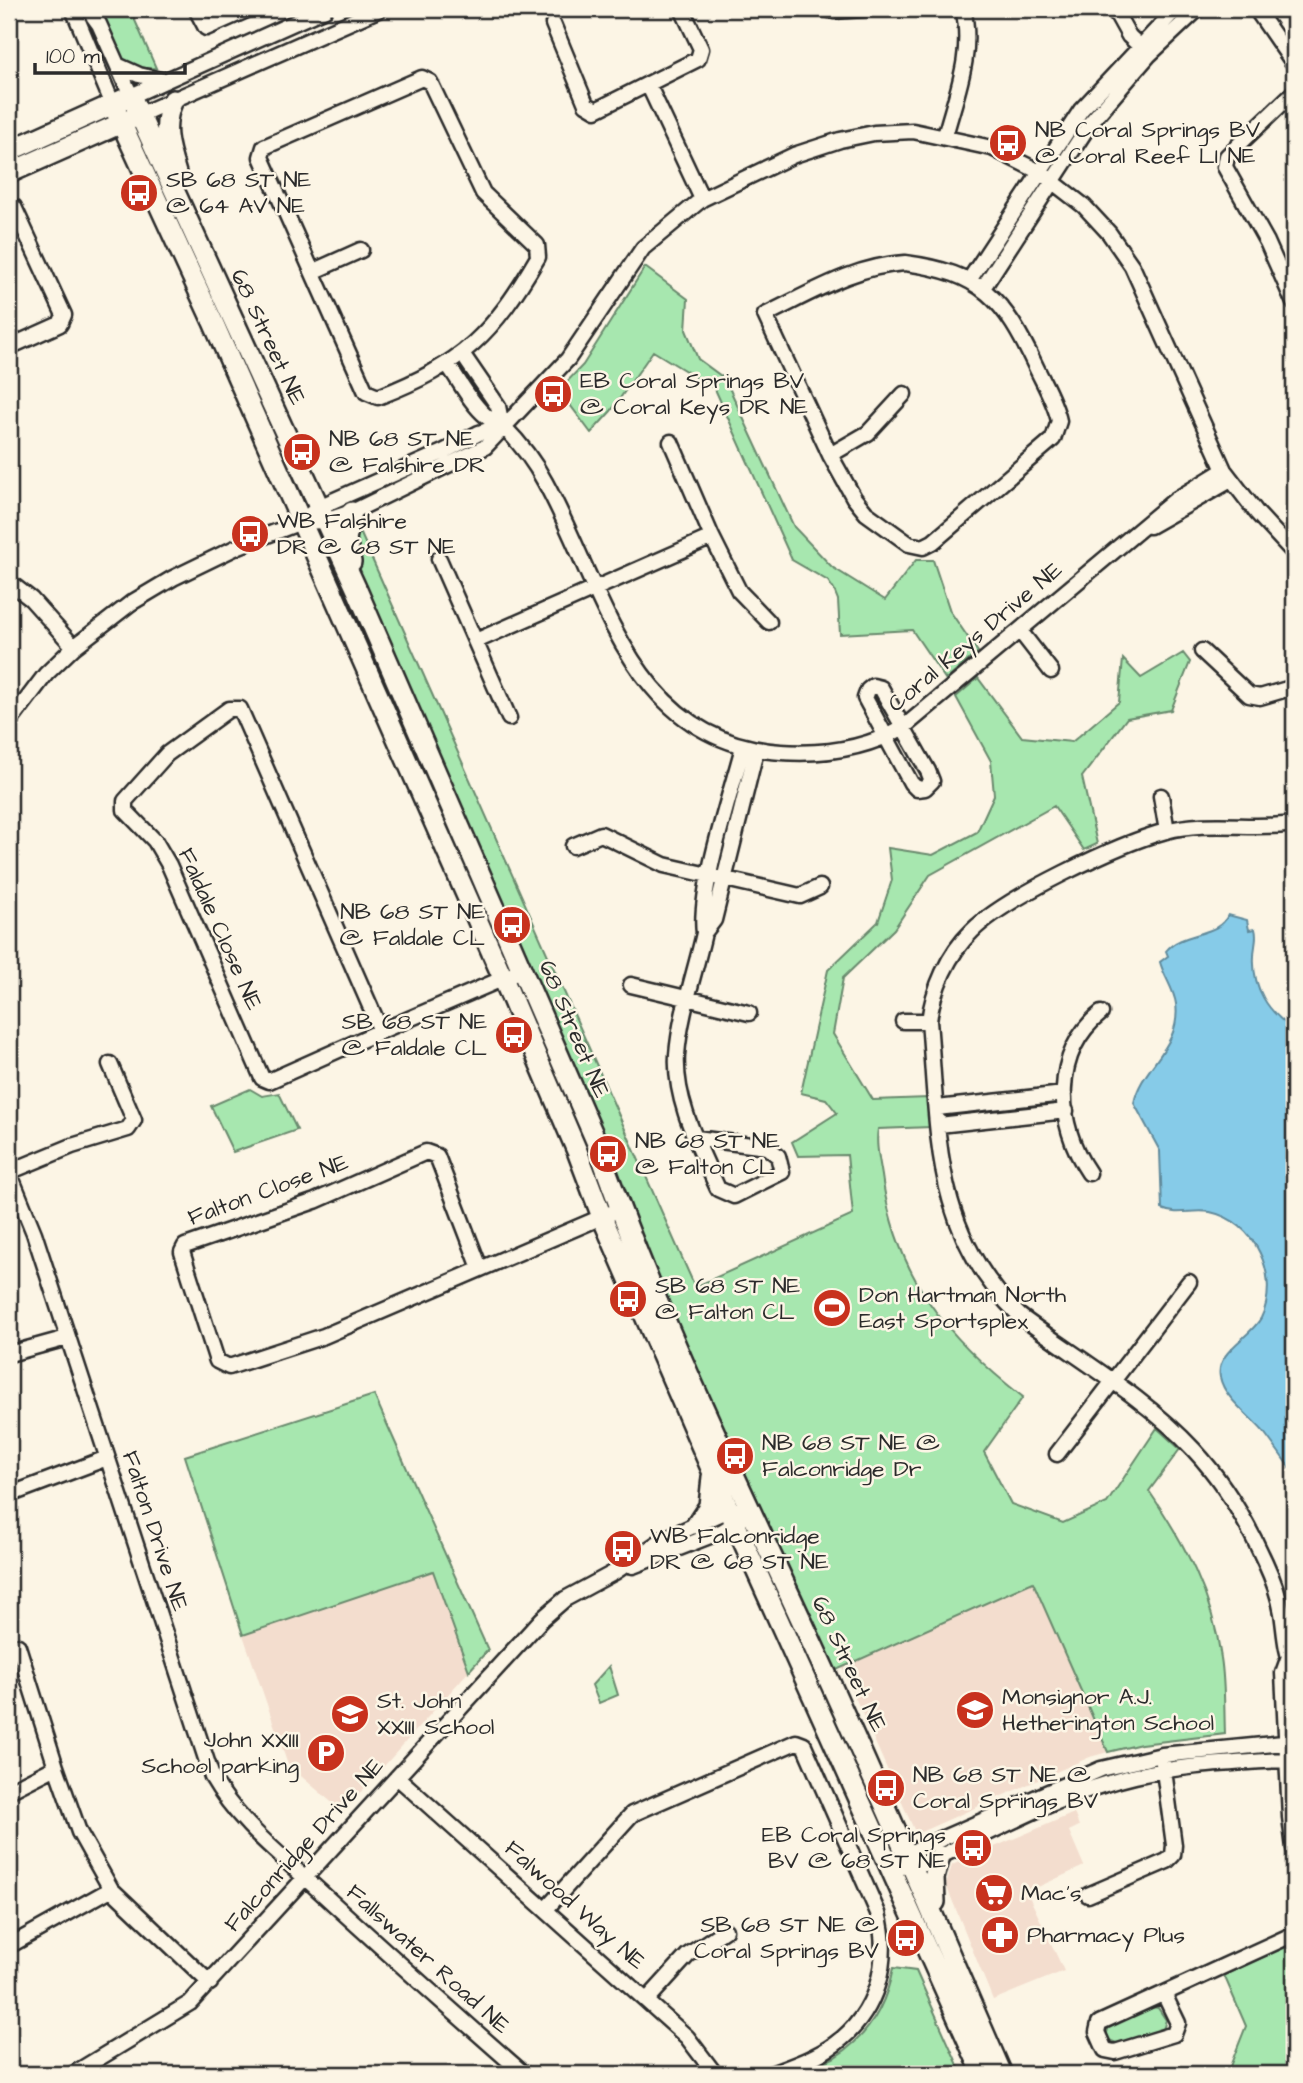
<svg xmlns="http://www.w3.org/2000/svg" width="1303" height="2083" font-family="'Architects Daughter',sans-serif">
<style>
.built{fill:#f3ddce}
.green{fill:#a7e7af;stroke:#69896d;stroke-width:2}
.water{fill:#86cbe8;stroke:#628b9c;stroke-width:2}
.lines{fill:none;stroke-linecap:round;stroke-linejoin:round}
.minor-casing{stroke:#2b2b2b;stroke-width:19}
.major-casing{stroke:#2b2b2b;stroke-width:24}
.minor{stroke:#fcf5e5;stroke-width:14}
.major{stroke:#fcf5e5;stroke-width:19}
.labels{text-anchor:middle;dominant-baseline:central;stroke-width:5;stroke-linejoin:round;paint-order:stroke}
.poi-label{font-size:23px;fill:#2b2b2b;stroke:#fcf5e5;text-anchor:start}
.street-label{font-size:23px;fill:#2b2b2b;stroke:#fcf5e5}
</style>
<rect width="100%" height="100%" fill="#fcf5e5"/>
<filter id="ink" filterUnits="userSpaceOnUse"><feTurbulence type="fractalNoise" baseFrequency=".0143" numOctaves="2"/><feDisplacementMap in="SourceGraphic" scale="14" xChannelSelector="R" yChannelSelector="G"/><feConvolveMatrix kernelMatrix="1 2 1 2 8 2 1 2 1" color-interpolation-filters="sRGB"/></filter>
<g filter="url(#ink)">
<!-- built -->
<path class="built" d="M433,1571L469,1671L343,1812L288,1765L243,1635Z
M1033,1582L1108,1752L1090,1757L916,1834L842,1668Z
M1074,1813L1079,1826L1069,1831L1084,1866L1027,1892L1064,1971L993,2000L946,1885L952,1865Z"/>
<!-- green -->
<path class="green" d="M97,9H130L156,68L136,69L123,59Z
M645,267L688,299L686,330L698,359L725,379L794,527L832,567L885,600L916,560H933L950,611L978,652L946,680L912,630L840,634L838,600L834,590L828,581L792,560L715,389L653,351L611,411L591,433L559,390L583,365Z
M352,533L361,534L695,1287L853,1215L847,1155L798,1156L792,1142L837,1113L826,1099L801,1093L828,970L878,922L892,880L888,848L933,855L977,832L994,795L991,761L956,697L978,678L1022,737L1072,742L1119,702L1123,659L1141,678L1183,653L1190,662L1171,710L1127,718L1082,777L1097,844L1084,850L1054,806L930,875L894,929L843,978L833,1034L873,1100L928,1098L931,1127L878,1129C875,1147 881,1165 883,1183C899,1280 947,1338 1023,1397L984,1452L1011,1504L1063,1523L1107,1503L1157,1428L1180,1449L1149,1491C1184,1542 1213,1596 1221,1658C1225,1683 1224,1709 1225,1734L1141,1744L1108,1752L1033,1582L832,1672L667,1304L363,583Z
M250,1089L262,1096L279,1093L297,1130L233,1152L211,1106Z
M374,1395L488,1650L469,1671L433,1571L243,1635L185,1456Z
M609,1666L618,1695L599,1703L592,1685Z
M1294,1943V2074H1227L1246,2026L1224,1975Z
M893,1968L916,1971L962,2074H801C812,2067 824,2063 835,2057C868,2037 886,2005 893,1968Z
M1152,2007L1158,2008L1166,2020L1163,2030L1119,2044L1109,2040L1106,2036L1109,2026Z"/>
<!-- water -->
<path class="water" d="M1228,915L1247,920L1249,930L1255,929C1258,938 1254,946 1254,956C1252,987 1268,1013 1294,1029V1474C1284,1460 1274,1445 1263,1431C1249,1415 1224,1398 1220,1377C1215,1352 1250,1338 1261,1318C1281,1277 1255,1221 1210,1212C1194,1209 1177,1216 1162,1209L1160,1151L1134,1103C1141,1066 1182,1047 1176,1004C1174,989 1164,977 1160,962L1168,956L1166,951C1182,931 1219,937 1228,915Z"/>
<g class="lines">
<defs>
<path id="minor" d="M73,9L113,105
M88,9L99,24L131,96L325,9
M196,9L206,28L249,9
M825,9L834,11L863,9
M1114,9L1129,36L1145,51
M1256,9L1294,64
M553,24L586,104L596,110L698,59L701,49L682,9
M119,66L139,75L165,81
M422,78L430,82L483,193L537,245L538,257C493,334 463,364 378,397L366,392L261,157L264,147Z
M648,84L702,199
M1294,92L1227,156L1225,167L1267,242L1294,303
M139,115L380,9
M945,136C956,94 974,53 963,9
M9,206L14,207L64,315L60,324L9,347
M905,263C982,273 1004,299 1036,367C1044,384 1055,402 1059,421L1053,439L933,542L923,547L909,544L866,513L854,498L830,455L765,315C811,293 854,266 905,263Z
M314,271L361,250
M970,279L1081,110L1176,9
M983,288L1091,122L1149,55L1198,9
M463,355L498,406L502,426
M448,365C459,380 471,404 486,416C491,421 499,422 504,427C519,442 535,463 545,482C605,592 630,742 781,752C825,755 866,749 904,727L1175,500L1224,470
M671,442L712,537L739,591L769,622
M830,455L868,433L904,394
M301,522L325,521L352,512L485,447L568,359L643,248L702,199L794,155L840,140L874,133L913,131L992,148L1040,172L1084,206L1109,233L1132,266L1224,470L1257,513L1294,553
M1150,526L1231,480
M439,559L509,718
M9,582L31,599L74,647
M1020,631L1051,671
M476,641L712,537
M1202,651L1249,695L1260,697L1294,687
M873,686L881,688L928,771L932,781L925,788L917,789L911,783L865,698L868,690Z
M229,709H240L381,1031L269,1081L262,1078L169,865L155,841L125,810V801L167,754Z
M9,723L46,674L74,647L131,603L173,578L239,546L301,522L319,507L443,452L479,433L501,426
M1161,796L1167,831
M1294,824C1253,830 1207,820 1166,831C1118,844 1006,897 972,931C948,954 933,989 929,1021C939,1134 932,1232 1020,1316C1078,1359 1145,1397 1194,1450C1224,1482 1247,1522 1265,1562C1272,1577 1279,1596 1282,1613C1285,1632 1285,1652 1294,1670
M573,846L601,834L664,865L800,896L820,887
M704,933C698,890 731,793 743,747
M631,985L749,1013
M903,1021H929
M381,1031L523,970
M937,1108L1064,1094
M939,1125L1066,1111
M696,1138L767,1147L778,1156L782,1172L734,1196L718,1189C700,1148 674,1102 677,1055C680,1015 695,973 704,933L714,920L756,751
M9,1172L34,1233L212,1777C238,1822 276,1851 313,1885C383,1949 453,2012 524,2074
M9,1172L72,1146L128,1129L134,1120L110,1064
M1089,1173C1055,1124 1052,1052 1101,1013
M480,1268L437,1156L426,1152L315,1201L185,1246L182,1252L217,1361L229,1367L324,1336L611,1213
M9,1354L67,1338
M1057,1454L1189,1282
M9,1495L107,1458
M633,1566L723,1531L742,1519
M18,1646L56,1767
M1288,1659L1283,1673L1290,1817L1294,1848
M397,1777L687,2037L715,2074
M9,1791L56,1767L79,1832L111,1889L210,1983
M901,1860L918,1849L1101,1769L1162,1755L1294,1742
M905,1867L924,1864C992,1832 1061,1793 1135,1776C1186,1764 1242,1763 1294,1759
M1088,1895L1167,1861L1173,1855L1174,1845L1163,1763
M546,1909L632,1814L796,1742L804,1745L878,1913C891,1962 877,2013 835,2044C816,2058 792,2066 771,2074
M9,1946L111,1889
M1164,1994L1178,2023L1174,2034L1115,2052L1105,2050L1097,2032L1099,2023L1294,1934
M647,2000L688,1955L725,1930
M73,2074L190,2003L542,1619L565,1599L615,1572L662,1540L729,1510H738"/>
<path id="major" d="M173,100C161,126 168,147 176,173
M113,105L213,322L503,978L577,1151L602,1217L729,1510L983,2074
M9,151L131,96L357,590L596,1141C655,1313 736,1478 812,1643C878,1786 939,1930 1002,2074
M9,173L133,118
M351,562L346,539L352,512
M697,1524L709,1506L712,1477
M935,1902L934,1878L940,1856"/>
</defs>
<!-- minor casing -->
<use href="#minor" class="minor-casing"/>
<!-- major casing -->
<use href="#major" class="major-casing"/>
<!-- minor -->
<use href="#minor" class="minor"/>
<!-- major -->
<use href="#major" class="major"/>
</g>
</g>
<!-- icons -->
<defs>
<symbol id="bus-disc" viewBox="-11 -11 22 22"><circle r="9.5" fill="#c8321e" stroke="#fcf5e5"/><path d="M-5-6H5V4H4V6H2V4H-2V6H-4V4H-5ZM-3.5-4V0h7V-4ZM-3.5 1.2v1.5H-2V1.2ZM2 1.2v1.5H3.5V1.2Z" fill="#fff"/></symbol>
<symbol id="stadium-disc" viewBox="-11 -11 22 22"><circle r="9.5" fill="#c8321e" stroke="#fcf5e5"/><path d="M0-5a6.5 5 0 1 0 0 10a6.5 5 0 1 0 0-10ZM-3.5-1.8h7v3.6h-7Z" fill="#fff"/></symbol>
<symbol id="school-disc" viewBox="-11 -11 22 22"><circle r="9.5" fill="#c8321e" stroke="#fcf5e5"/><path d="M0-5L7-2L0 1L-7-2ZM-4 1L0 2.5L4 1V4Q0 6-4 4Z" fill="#fff"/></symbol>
<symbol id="parking-disc" viewBox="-11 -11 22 22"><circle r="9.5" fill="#c8321e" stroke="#fcf5e5"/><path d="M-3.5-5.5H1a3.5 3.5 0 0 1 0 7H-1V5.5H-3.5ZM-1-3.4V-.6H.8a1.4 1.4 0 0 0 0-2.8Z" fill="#fff"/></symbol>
<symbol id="supermarket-disc" viewBox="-11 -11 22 22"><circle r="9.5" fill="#c8321e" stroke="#fcf5e5"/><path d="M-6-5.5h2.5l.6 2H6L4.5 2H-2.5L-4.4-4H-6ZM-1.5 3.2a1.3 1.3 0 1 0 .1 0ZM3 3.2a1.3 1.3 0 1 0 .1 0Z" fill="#fff"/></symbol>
<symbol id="pharmacy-disc" viewBox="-11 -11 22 22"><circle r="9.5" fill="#c8321e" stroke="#fcf5e5"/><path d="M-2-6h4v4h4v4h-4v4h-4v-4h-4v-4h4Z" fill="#fff"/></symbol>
</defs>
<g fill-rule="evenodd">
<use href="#bus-disc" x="986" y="121" width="44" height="44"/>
<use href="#bus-disc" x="117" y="171" width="44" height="44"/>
<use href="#bus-disc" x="531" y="372" width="44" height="44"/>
<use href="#bus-disc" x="280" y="430" width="44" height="44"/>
<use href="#bus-disc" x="228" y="512" width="44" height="44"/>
<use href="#bus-disc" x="490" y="903" width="44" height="44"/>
<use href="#bus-disc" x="492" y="1013" width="44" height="44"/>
<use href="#bus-disc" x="586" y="1132" width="44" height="44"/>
<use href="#bus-disc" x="606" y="1277" width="44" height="44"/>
<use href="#stadium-disc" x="810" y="1286" width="44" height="44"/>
<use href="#bus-disc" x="713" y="1434" width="44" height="44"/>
<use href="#bus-disc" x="601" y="1527" width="44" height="44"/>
<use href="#school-disc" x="953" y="1688" width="44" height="44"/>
<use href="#school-disc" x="328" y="1692" width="44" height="44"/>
<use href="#parking-disc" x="304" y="1731" width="44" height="44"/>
<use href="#bus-disc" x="864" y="1766" width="44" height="44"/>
<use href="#bus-disc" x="951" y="1826" width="44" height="44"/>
<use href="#supermarket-disc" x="972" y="1871" width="44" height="44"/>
<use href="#pharmacy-disc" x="978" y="1913" width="44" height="44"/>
<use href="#bus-disc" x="884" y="1916" width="44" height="44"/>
</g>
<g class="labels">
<!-- poi labels -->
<g class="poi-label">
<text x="1035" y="130">NB Coral Springs BV<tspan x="1035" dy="26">@ Coral Reef LI NE</tspan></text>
<text x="166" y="180">SB 68 ST NE<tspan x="166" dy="26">@ 64 AV NE</tspan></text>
<text x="580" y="381">EB Coral Springs BV<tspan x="580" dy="26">@ Coral Keys DR NE</tspan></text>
<text x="329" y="439">NB 68 ST NE<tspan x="329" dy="26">@ Falshire DR</tspan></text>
<text x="277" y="521">WB Falshire<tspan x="277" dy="26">DR @ 68 ST NE</tspan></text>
<text x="485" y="912" text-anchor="end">NB 68 ST NE<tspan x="485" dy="26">@ Faldale CL</tspan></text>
<text x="487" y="1022" text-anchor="end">SB 68 ST NE<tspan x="487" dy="26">@ Faldale CL</tspan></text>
<text x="635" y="1141">NB 68 ST NE<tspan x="635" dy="26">@ Falton CL</tspan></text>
<text x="655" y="1286">SB 68 ST NE<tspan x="655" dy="26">@ Falton CL</tspan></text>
<text x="859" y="1295">Don Hartman North<tspan x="859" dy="26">East Sportsplex</tspan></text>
<text x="762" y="1443">NB 68 ST NE @<tspan x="762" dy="26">Falconridge Dr</tspan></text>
<text x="650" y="1536">WB Falconridge<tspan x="650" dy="26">DR @ 68 ST NE</tspan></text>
<text x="1002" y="1697">Monsignor A.J.<tspan x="1002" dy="26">Hetherington School</tspan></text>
<text x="377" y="1701">St. John<tspan x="377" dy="26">XXIII School</tspan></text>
<text x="299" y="1740" text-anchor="end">John XXIII<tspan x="299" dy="26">School parking</tspan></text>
<text x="913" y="1775">NB 68 ST NE @<tspan x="913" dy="26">Coral Springs BV</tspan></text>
<text x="946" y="1835" text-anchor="end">EB Coral Springs<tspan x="946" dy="26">BV @ 68 ST NE</tspan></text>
<text x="1021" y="1893">Mac's</text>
<text x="879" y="1925" text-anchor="end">SB 68 ST NE @<tspan x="879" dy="26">Coral Springs BV</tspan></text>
<text x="1027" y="1935">Pharmacy Plus</text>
</g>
<!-- street labels -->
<g class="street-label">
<text transform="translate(268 337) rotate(65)">68 Street NE</text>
<text transform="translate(975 637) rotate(-40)">Coral Keys Drive NE</text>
<text transform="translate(220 929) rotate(66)">Faldale Close NE</text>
<text transform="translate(574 1029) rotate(67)">68 Street NE</text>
<text transform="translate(268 1190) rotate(-20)">Falton Close NE</text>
<text transform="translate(155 1531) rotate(72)">Falton Drive NE</text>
<text transform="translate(849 1664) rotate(65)">68 Street NE</text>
<text transform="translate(304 1845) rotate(-48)">Falconridge Drive NE</text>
<text transform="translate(575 1905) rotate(42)">Falwood Way NE</text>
<text transform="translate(428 1959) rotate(42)">Fallswater Road NE</text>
</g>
</g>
<!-- margin -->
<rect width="1303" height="2083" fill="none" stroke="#fcf5e5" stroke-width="35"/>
<rect x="18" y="18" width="1268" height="2048" fill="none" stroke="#2b2b2b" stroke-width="2.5" filter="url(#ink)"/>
<!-- scale -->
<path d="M35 63v10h150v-10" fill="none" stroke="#2b2b2b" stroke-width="3.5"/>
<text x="46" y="63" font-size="21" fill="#2b2b2b" stroke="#fcf5e5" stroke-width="5" paint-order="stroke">100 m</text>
</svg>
